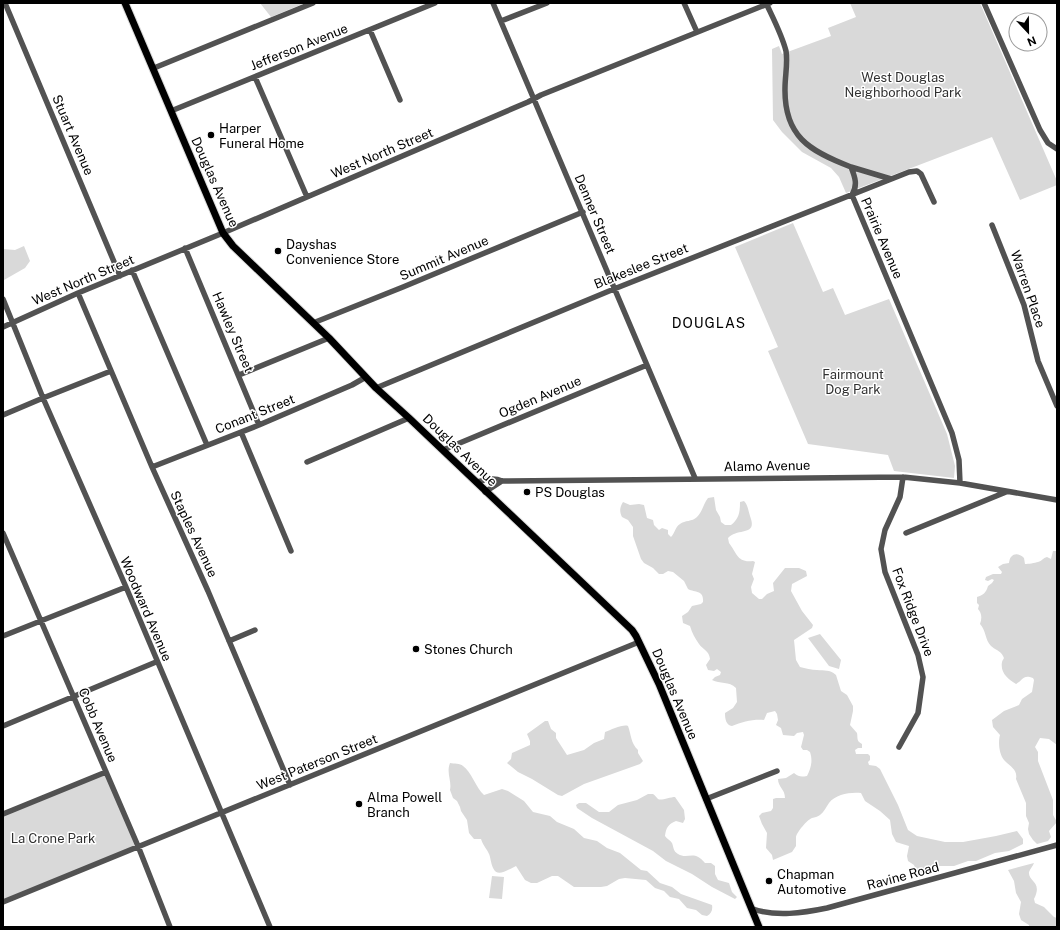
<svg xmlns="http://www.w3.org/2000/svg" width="1060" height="930" font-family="'Public Sans',sans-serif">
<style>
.green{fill:#d9d9d9}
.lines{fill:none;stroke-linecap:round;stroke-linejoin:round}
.major-casing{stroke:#dbdbdb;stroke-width:9}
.minor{stroke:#525252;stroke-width:5.5}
.major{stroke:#000;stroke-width:7}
.poi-dot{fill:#000;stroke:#fff;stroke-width:1.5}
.labels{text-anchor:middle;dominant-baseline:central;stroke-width:3;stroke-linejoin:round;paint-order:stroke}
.street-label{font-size:13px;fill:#000;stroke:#fff}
.park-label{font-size:13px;fill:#303030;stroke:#fff}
.poi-label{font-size:13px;fill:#000;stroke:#fff;text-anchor:start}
.neighbourhood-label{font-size:14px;letter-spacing:1px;fill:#000;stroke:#fff}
</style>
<rect width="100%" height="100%" fill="#fff"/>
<!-- green -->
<path class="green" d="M260,3H305L271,17Z
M850,3H980L1057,181V185L1020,200L992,137L846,193L839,177L831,168L802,152L782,132L773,120L772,49L779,46L782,54L831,36L828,28L856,17Z
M793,223L823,292L833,288L845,315L889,299L947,434L955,466L954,478L894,471L888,455L808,444L768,351L778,347L735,247Z
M24,246L30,261L25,268L4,280L3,249L15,250Z
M714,497L716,510L720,517L721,522L725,525H731C739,519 740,512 740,502L744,501C748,505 748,510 750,516C758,537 738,527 728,538L729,543C737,553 737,563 753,561L755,562L752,574L754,579L751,587L752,593L759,599H762L767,594L774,591L773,583L785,568H799L806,571L807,576L792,584L791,591L802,611L813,625L812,628L794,640L796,660L800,667C805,668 812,670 817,670C825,671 829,669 836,675L841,691L847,695L853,706V711L850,725L857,733C858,738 856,741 862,744V748H858L855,750L856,754H868L870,756V760L868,762L869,765L876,766L880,769L898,805L908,830L917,836L945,842H963L996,836L1017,831L1023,839V844L1009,851L995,853L976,861H968L954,866H939L922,873L916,870L914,865L908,861L907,856L909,846L896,842L892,834L890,820L880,811L865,801L861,793C850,792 836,794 829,803C826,807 824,812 820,815C817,817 815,817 812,818C807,820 797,832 796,837C796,840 796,843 796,846L792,852L773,860L772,855L766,848L767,833L762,824L759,816L762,813L771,811L773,808V799L776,798H785C785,789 778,787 778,779L786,778L794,773C799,777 801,777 807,776C811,768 813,761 810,752L807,750H803L801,747L804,735L803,732L797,733L794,736L783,735L781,728L776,725L778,720L777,714L775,711L767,713L764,720C753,719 742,722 732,726C726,725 725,719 725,713L733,708L737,702L736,688C729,681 720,684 712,680L715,677L720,675L721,672L717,669L714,671L708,670L706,665L710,659C709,650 703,650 699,644C695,638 692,633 690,626L683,623L682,616L688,612L692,606L701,604L703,602C704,590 696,593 688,589L684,581L673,572L668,571L663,574H659L653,568L644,563L641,559L633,536V527L628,520L622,517C619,511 620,507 623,502L630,505L639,504L644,505L647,518L653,520L654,525L659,530L662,528L668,530V534L671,537C675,533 675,527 680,524C685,520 692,522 697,517C703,511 703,504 708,498Z
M1053,551H1056L1057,555V745L1049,739L1040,738L1035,747L1038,752V761L1053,800V815L1057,822L1049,831L1051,837L1048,841L1037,844L1033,840L1029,834L1028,829L1029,823L1026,816V803L1016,779C1018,769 1009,766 1004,760C999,754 998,742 1000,735L993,727L992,720L1004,711L1019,705L1022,699L1032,692L1034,680L1033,678C1023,674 1023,680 1016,684C1008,679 1000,673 1002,662C1003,659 1005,659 1003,656C1001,651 994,649 991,646C985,640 986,630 980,624C982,619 982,613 978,609L979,605L977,603V597C983,595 986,593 988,586L992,583L994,580L992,579L988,581L985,580L986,577L993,574H1001L1002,572L998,567L1003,564L1009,563C1010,553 1018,552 1024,558L1025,564C1028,564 1035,563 1038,562C1042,561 1043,558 1047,557L1051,559Z
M820,634L841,660L839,669L829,666L808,638Z
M545,721H548L551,729L556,733V738L567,755L584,750L594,743L604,739L605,732C611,730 623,724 628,726C631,734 631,744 638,750V753L643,761L640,764L584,784L562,796L558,795L532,779L518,772L507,763L511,759L512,753L530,745V741L527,734Z
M450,763C454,764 460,763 463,766C471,771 476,788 484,795L502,789L508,791L524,801L533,812L550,816L557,822L574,829L584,838L597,841L607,848L620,853L641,870L647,871L660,883L672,887L681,894L712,905C713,910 711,914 707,916L702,915L696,910L687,908L679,899L670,897L664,891L655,888L646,880L625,878L619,879L607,886L601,887H574L558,876H552L537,883H531L525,880L516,866C500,874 494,879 490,857C489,851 483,846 481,839H474L469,833L467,820L461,811L460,807L457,801L453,798L450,790C452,781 446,773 450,763Z
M106,772L138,846L3,902V814Z
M648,794H653C655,795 656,797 658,799C661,801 670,797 675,797L684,810L685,819L683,823L676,821C668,824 666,828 665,836C667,839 670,840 672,843C674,848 673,851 678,854C688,860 694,849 705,863H711L715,866V874L718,880L729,883L732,892L737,897L735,899L712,887L692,874L666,861L653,851L592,818L577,808L576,805L579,803H586L599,812H609L618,805L637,800Z
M1034,863C1033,866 1030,869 1029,872C1028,882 1043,881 1034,899L1035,903L1044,907L1054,917L1057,918V927H1029V925L1021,920L1019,914L1021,902L1016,893L1014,881L1008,870Z
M492,876L504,877L502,899L489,898Z"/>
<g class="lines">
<defs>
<path id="major" d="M125,3L223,233L233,246L329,338L376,388L409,418L632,630L636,636L659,684L759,927"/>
</defs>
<!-- major casing -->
<use href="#major" class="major-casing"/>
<!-- minor -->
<path class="minor" d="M5,3L120,276
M493,3L695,478
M684,3L697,32
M766,3C773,18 782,35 786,51C788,63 785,76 785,88C784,136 809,151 851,167C855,177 858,185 852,195L952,433L959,460L960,483
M984,3L1040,130L1048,143L1057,149
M501,21L547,3
M370,30L400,100
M154,68L313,3
M255,77L307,197
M171,111L435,3
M851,167L891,179
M992,225L1024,305L1038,361L1057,406
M185,248L259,425
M132,270L207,445
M78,293L152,467L208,591L290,785
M3,299L43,398L126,587L270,927
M313,323L403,287L583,212
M3,327L78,293L223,233L528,102L541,95L770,3
M239,375L329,338
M376,388L614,289L909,172L917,171L921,174L934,202
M3,415L43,398L111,371
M241,432L291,551
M443,450L647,365
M307,462L409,418
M152,467L259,425L352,385L366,377
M476,482C486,480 493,477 502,481L903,477L960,483L1057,500
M485,492L502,481
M3,533L138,846L170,927
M906,533L1006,492
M3,636L126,587
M229,641L255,630
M3,726L156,662
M899,747L918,713L923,677L918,655L885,572L881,549L885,530L900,497L903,477
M706,799L777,771
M3,814L106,772
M3,902L639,642
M753,909C776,917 803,913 827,908L1057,845"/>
<!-- major -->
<use href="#major" class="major"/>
</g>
<!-- markers -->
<g class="poi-dot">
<circle cx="211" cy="135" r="4"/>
<circle cx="278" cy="251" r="4"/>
<circle cx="527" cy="492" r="4"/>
<circle cx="416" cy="649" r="4"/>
<circle cx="359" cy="804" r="4"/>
<circle cx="769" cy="881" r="4"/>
</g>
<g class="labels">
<!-- street labels -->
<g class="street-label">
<text transform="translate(299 47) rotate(-22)">Jefferson Avenue</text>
<text transform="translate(73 135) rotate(67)">Stuart Avenue</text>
<text transform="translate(382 153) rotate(-23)">West North Street</text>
<text transform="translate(215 182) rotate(66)">Douglas Avenue</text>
<text transform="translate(595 214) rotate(67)">Denner Street</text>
<text transform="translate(882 238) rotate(67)">Prairie Avenue</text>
<text transform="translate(444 258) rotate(-23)">Summit Avenue</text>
<text transform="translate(641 266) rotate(-22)">Blakeslee Street</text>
<text transform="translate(83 280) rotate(-23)">West North Street</text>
<text transform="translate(1028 289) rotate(71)">Warren Place</text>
<text transform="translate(233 332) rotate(67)">Hawley Street</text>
<text transform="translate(540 397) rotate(-23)">Ogden Avenue</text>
<text transform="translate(255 414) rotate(-22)">Conant Street</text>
<text transform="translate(460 450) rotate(44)">Douglas Avenue</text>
<text transform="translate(767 466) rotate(-1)">Alamo Avenue</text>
<text transform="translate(194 534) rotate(65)">Staples Avenue</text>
<text transform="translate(146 609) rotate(67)">Woodward Avenue</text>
<text transform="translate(913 612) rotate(69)">Fox Ridge Drive</text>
<text transform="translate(675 694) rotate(67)">Douglas Avenue</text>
<text transform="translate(98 725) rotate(67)">Cobb Avenue</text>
<text transform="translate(317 762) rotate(-22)">West Paterson Street</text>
<text transform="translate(903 876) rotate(-15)">Ravine Road</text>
</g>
<!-- park labels -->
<g class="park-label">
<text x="903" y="77">West Douglas<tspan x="903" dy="15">Neighborhood Park</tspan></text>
<text x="853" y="374">Fairmount<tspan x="853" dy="15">Dog Park</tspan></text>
<text x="53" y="838">La Crone Park</text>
</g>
<!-- poi labels -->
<g class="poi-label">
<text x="219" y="128">Harper<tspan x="219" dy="15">Funeral Home</tspan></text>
<text x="286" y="244">Dayshas<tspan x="286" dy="15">Convenience Store</tspan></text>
<text x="535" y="492">PS Douglas</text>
<text x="424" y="649">Stones Church</text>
<text x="367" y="797">Alma Powell<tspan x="367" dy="15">Branch</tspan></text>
<text x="777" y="874">Chapman<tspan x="777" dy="15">Automotive</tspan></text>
</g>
<!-- neighbourhood labels -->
<g class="neighbourhood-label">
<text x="709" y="323">DOUGLAS</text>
</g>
</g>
<!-- border -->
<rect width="1060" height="930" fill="none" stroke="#000000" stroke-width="8"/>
<!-- north arrow -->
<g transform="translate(1028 32) rotate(158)"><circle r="19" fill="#ffffff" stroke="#999999"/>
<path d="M0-3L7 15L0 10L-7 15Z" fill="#000000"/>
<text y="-6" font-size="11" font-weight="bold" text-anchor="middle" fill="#000000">N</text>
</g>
</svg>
